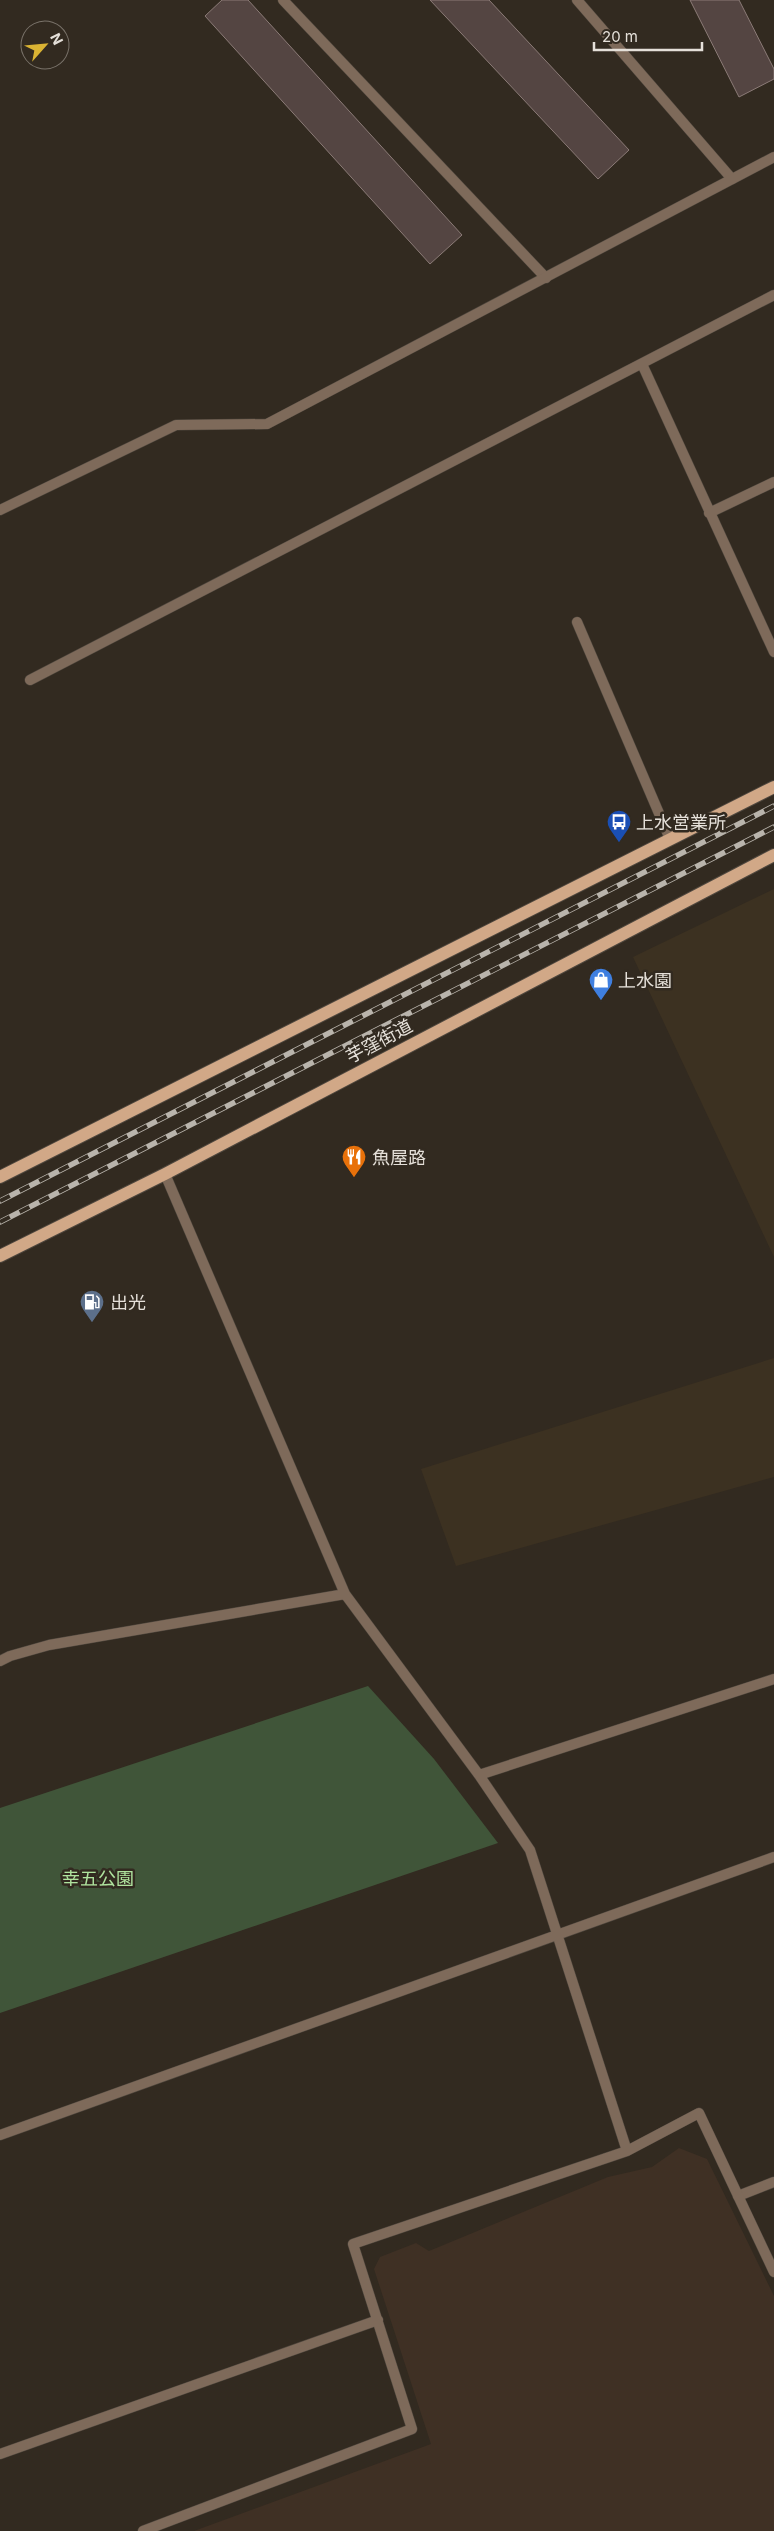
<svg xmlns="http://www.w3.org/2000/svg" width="774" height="2531" font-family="Inter,'Noto Sans JP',sans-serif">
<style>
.built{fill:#3c3121}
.education{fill:#3f3024}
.green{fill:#405539}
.building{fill:#544542;stroke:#8b7b77}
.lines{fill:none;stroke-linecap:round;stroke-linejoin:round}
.service-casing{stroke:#4f473e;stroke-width:11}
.minor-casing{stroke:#4f473e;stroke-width:11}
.primary-casing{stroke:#4f473e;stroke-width:14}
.service{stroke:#7e6a5a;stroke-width:10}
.minor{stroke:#7e6a5a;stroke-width:10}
.primary{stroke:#d1a887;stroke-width:12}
.rail-casing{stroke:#b9b4ac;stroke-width:5.5}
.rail{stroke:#322a20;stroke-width:4;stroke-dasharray:11;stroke-linecap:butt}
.labels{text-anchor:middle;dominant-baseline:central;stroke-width:5;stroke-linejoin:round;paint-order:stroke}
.poi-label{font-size:18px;fill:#e5e0d9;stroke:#322a20;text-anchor:start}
.street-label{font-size:18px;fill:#e5e0d9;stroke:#322a20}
.park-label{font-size:18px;fill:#afe39e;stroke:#322a20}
</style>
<rect width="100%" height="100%" fill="#322a20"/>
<!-- built -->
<path class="built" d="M774,889V1257L633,957Z
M774,1358V1477L456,1566L421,1469Z"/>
<!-- education -->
<path class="education" d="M679,2148L707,2159L774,2296V2531H194L431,2444L374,2269L380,2257L416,2243L429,2251L608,2177L652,2167Z"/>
<!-- green -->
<path class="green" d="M368,1686L434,1759L498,1843L0,2013V1808Z"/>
<!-- building -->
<path class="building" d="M222,0H248L462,235L430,264L205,16Z
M430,0H489L629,150L598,179Z
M690,0H739L774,69V79L739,97Z"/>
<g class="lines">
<defs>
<path id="service" d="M283,0L546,278
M577,0L732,179
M642,364L774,652
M709,513L774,482
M577,622L670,839
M30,680L774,295
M738,2196L774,2182"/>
<path id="minor" d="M0,510L176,425L267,424L774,157
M165,1174L345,1594L479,1775L530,1850L627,2151
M0,1661L10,1656L49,1645L345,1594
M479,1775L774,1679
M0,2135L774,1857
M0,2454L378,2320
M143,2531L412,2429L353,2244L627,2151L699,2113L774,2272"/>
<path id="primary" d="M0,1177L774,787
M0,1256L165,1174L774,855"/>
</defs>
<!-- service casing -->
<use href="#service" class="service-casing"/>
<!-- minor casing -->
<use href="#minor" class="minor-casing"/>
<!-- primary casing -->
<use href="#primary" class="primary-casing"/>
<!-- service -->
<use href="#service" class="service"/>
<!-- minor -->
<use href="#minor" class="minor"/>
<!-- primary -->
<use href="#primary" class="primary"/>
<defs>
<path id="rail" d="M0,1201L774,806
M0,1222L774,827"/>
</defs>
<!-- rail casing -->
<use href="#rail" class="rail-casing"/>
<!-- rail -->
<use href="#rail" class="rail"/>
</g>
<!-- icons -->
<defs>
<symbol id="bus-pin" viewBox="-11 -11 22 30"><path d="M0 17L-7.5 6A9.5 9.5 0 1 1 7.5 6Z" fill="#1a4fb4" stroke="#322a20"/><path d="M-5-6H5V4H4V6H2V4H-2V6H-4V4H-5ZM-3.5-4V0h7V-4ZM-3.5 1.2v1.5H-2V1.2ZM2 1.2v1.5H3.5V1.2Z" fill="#fff"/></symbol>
<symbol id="shop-pin" viewBox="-11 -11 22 30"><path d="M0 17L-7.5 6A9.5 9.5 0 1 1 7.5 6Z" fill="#3f7fe0" stroke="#322a20"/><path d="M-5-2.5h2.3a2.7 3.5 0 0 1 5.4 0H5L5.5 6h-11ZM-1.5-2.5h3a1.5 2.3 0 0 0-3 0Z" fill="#fff"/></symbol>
<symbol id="restaurant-pin" viewBox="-11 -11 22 30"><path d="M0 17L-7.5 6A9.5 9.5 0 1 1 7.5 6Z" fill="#e8710a" stroke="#322a20"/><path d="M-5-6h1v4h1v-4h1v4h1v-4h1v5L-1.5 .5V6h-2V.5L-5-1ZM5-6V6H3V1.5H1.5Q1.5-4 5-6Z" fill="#fff"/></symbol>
<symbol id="fuel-pin" viewBox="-11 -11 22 30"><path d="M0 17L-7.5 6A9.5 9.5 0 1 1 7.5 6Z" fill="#5c6f8a" stroke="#322a20"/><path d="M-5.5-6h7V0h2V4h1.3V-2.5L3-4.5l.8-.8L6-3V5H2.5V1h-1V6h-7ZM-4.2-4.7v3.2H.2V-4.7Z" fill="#fff"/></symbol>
</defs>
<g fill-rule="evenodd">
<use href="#bus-pin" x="605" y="808" width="28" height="38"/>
<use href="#shop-pin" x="587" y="966" width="28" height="38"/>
<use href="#restaurant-pin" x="340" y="1143" width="28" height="38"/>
<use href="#fuel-pin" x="78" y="1288" width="28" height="38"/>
</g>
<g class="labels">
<!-- poi labels -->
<g class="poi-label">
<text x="636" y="822">上水営業所</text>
<text x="618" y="980">上水園</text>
<text x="372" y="1157">魚屋路</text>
<text x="110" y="1302">出光</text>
</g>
<!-- street labels -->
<g class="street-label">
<text transform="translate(379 1041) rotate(-28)">芋窪街道</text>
</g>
<!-- park labels -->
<g class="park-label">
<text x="98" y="1878">幸五公園</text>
</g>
</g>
<!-- north arrow -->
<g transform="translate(45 45) rotate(63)"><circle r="24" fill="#322a20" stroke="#7a736a"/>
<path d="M0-4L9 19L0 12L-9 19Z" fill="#dab333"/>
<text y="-8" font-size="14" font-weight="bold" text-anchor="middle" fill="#e5e0d9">N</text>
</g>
<!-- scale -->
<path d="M594 42v8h108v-8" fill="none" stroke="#e5e0d9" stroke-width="2.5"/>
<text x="602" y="42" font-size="15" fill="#e5e0d9" stroke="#322a20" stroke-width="4" paint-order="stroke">20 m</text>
</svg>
